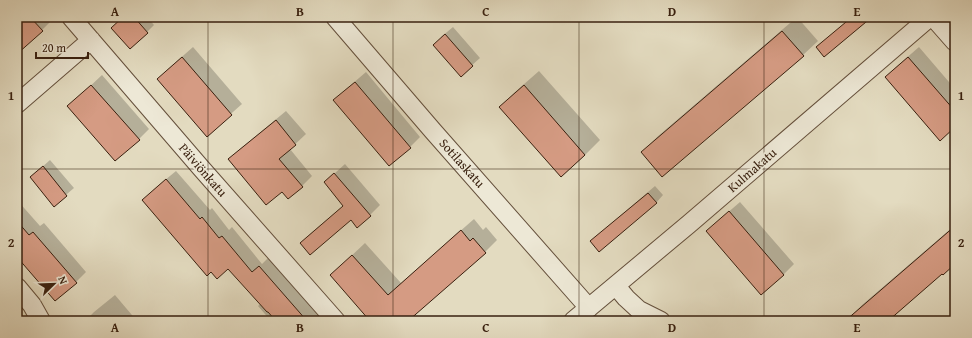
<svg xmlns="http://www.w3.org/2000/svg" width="972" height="338" font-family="'Gentium Book Plus',serif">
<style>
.shadow{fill:#0003}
.building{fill:#d59b83;stroke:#39200f}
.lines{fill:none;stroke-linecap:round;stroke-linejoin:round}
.street-casing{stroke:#644f3b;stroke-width:20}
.street{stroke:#ede8d6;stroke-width:18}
.grid{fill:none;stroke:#39200f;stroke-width:1;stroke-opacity:0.55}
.labels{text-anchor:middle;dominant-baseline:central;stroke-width:3.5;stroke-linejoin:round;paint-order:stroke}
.street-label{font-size:13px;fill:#39200f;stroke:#ede8d6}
.neatline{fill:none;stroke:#39200f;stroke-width:1.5}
.grid-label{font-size:13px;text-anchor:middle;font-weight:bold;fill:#39200f}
</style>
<rect width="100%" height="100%" fill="#e3dbc0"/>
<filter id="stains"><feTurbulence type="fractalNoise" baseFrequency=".005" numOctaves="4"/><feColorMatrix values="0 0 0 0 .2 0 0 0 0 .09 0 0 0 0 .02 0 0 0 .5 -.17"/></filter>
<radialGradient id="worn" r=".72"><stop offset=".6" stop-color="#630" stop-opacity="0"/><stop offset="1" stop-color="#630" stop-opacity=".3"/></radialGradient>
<!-- shadow -->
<path class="shadow" d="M17,17H49L52,20L42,30L17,47Z
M124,17H147L154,25L147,32Z
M252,17H262L256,22Z
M797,17L818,41L803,55L642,152L657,137Z
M453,27L480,58L461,75L441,37Z
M193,47L242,104L207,135L158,79L168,69Z
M919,47L955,89V126L886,77L896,67Z
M539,71L600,140L585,155L561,176L500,107L515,92Z
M366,72L420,137L410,147L389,165L335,100L345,90Z
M102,75L149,129L139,139L69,106Z
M286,111L306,134L290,149L312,176L302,186L282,191L229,159L240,149Z
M50,160L74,188L54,205L31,177Z
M345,164L380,205L370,215L351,219L301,243L311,233L344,205L325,182Z
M176,171L210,210L212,208L229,230L232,227L262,264L269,257L324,321H271L258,306L261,303L153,190Z
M655,186L663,195L656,203L599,234Z
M17,200L40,226L44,223L86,272L76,282L19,258L17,260Z
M740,202L794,264L783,275L718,221Z
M474,219L483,230L486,227L497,240L485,252L407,321H372L331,275L365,243L401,283Z
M955,225V262L887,321H848L847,320L862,305Z
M115,295L137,321H85L94,312Z
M488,316L492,321H482Z"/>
<!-- building -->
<path class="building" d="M17,17H30L43,31L17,54Z
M123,17H134L148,33L130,49L111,28Z
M852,17H872L824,57L816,47Z
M782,31L804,56L662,177L641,152Z
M445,34L473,66L461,77L433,45Z
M182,57L232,115L207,137L157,79Z
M908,57L955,111V127L940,141L885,77Z
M355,82L411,148L389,166L333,100Z
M91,85L140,140L115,161L67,106Z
M524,85L585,155L561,177L499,107Z
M276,120L296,145L279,159L303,187L288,199L282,192L266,205L228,159Z
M43,166L67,196L54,207L30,177Z
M334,173L371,216L357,228L351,220L310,255L300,243L343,206L324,182Z
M166,179L200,219L202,217L219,238L222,236L252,272L259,266L307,321H276L268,312H267L228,269L217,279L211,272L207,276L142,200Z
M648,193L657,203L599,252L590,241Z
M729,211L784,275L761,295L706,231Z
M17,221L29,235L33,232L77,283L55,301L17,257Z
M955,226V264L943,275L942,274L888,321H845Z
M461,230L470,241L473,238L486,253L408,321H370L330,275L352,255L388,295Z"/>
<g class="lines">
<defs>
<path id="street" d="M71,17L201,168L336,321
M335,17L433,131L589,308
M933,17L955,42
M17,104L91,40
M616,286L626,298L639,310L661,321
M17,287L32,305L41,321
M573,321L689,224L930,17"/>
</defs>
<!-- street casing -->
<use href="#street" class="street-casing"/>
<!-- street -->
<use href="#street" class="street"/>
</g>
<!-- grid -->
<path class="grid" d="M208,17V321M393,17V321M579,17V321M764,17V321M17,169H955"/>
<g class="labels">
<!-- street labels -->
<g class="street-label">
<text transform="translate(462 163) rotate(48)">Sotilaskatu</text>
<text transform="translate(203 170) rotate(49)">Päiviönkatu</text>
<text transform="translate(752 170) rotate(-41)">Kulmakatu</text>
</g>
</g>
<!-- margin -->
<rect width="972" height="338" fill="none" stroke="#e3dbc0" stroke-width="44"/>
<!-- north arrow -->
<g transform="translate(54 284) rotate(67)" stroke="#ede8d6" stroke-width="3" paint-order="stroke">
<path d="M0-3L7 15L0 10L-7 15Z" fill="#39200f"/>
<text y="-6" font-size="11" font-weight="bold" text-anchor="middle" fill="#39200f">N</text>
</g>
<!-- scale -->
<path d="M36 52v6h52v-6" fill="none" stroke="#39200f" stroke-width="2"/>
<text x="42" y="52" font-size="12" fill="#39200f" stroke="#ede8d6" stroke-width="3" paint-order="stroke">20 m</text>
<rect x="22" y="22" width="928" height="294" class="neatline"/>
<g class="grid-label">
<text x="115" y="16">A</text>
<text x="300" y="16">B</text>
<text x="486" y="16">C</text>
<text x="672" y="16">D</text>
<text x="857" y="16">E</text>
<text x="11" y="100">1</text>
<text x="961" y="100">1</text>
<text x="11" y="247">2</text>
<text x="961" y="247">2</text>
<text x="115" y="332">A</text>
<text x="300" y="332">B</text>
<text x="486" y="332">C</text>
<text x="672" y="332">D</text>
<text x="857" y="332">E</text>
</g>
<rect width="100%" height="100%" filter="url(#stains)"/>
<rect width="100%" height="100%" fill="url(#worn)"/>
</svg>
